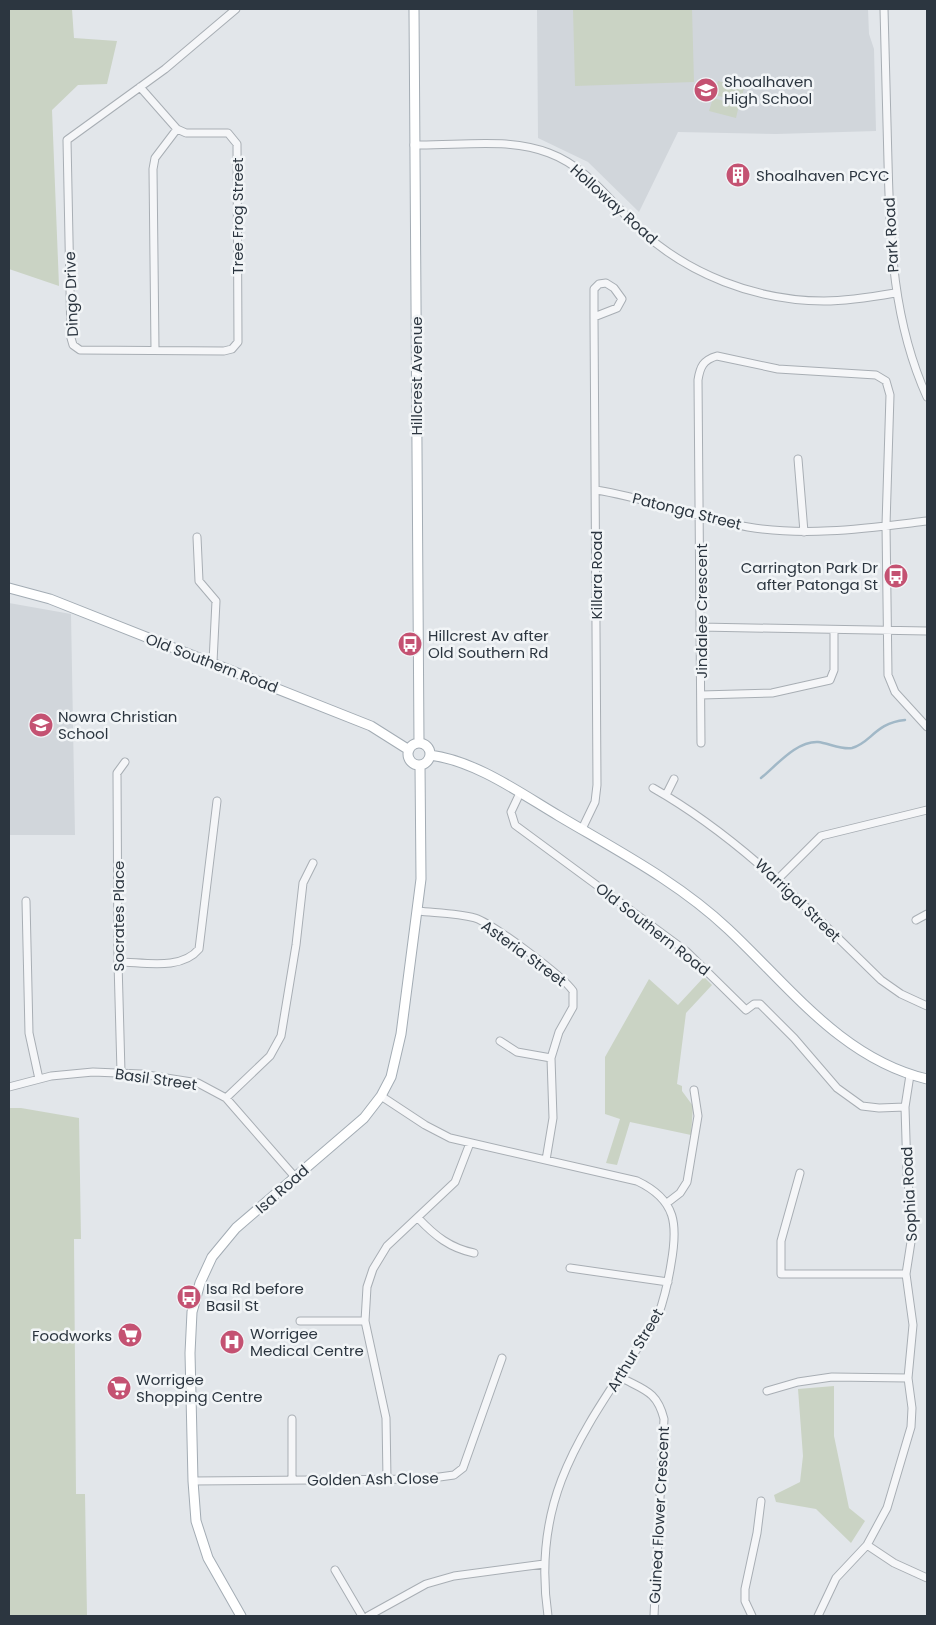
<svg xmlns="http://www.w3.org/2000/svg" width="936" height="1625" font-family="Poppins,sans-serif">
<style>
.built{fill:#d1d6db}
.green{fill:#cad3c4}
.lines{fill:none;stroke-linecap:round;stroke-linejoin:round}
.stream{stroke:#a1b8c7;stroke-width:2.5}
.minor-casing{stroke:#a8aeb4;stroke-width:9}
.major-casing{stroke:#a3acb4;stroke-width:11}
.minor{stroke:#f5f6f8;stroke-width:7}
.major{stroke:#fff;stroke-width:9}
.labels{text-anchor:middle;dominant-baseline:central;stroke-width:5;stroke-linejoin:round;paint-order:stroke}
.poi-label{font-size:15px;fill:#2c3640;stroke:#f2f5f7;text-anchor:start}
.street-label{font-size:15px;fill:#2c3640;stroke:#f2f5f7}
</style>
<rect width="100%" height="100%" fill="#e2e6ea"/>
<!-- built -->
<path class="built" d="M537,9H868L869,34L874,49L876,131L776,134L678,132L639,212L588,162L538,138Z
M9,603L71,614L75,835H9Z"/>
<!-- green -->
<path class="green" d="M9,9H72L74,38L117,41L107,84L78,85L52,110L59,286L9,269Z
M573,9H692L694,82L575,86Z
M718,81L744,88L741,101L714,95Z
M713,98L739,105L736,118L709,111Z
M704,977L712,985L686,1013L677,1084L682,1086V1091L693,1106L691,1135L630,1122L617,1165L606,1163L620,1119L605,1114V1057L649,979L678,1005Z
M9,1108H21L79,1118L81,1239H74L76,1494H85L87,1616H9Z
M834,1386V1436L849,1508L865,1521L851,1543L816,1509L776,1502L774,1495L800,1482L803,1456L798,1389Z"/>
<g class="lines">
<!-- stream -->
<path class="stream" d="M761,778C777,765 796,741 818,742C828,743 842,750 852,748C871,743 875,723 905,720"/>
<defs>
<path id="minor" d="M884,9C885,60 887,111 888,162C890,243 893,322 927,397
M140,87L177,129L186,133H228L237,144L238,342L232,349L224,351L80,350L73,345L71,338L67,140L165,69L236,9
M414,145C458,146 507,137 549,153C587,167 610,201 638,228C687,274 756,301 824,301C848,301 872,297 895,293
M155,349L153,169L155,158L177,129
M798,459L804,532
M596,490C648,498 696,518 748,527C808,537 868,528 927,521
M197,537L199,581L216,601L213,662
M700,627L927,631
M701,695L772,693L830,680L834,670V630
M701,743L698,380C700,367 703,360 717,356L778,369L876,375L886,381L890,395L886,525L888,675L895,692L927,727
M653,788C741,838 809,910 881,980L901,994L927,1006
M520,793L511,812L515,825L686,951L746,1010L754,1004H760L794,1038L837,1088L862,1106L879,1108L905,1107
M666,795L674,779
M582,829L595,802L597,785L594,317L617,308L622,299L614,288L606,283L599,284L594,289V317
M778,879L821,836L927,810
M26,901L29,1033L39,1079
M418,911C436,913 457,913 475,918C493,924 562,975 573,991V1007L559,1032L551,1058L553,1118L546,1160
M916,920L927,914
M118,962C143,962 181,971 199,949L217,801
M500,1041L517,1052L551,1058
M121,1072L118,962L117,773L125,762
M9,1087L51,1076L93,1072L141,1074L198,1083L226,1098L295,1177
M381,1096L425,1125L450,1138L637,1181C677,1200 678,1225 671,1264C668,1283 664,1299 658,1316C594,1420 529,1485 548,1616
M226,1098L270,1056L281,1036L296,945L303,883L313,863
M800,1173L781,1241V1274H906
M667,1203L680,1193L687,1182L698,1116L694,1090
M418,1218C435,1236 450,1248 474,1253
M570,1268L668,1282
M300,1321H365
M620,1377C644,1390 657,1391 664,1419L654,1616
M767,1391L798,1382L832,1377L908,1378
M292,1419V1480
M387,1479L386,1418L365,1321L367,1287L373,1269L387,1246L455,1182L470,1143
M193,1481L425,1479L454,1475L463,1468L502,1358
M867,1545L894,1563L927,1578
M335,1570L362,1616
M368,1616L426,1584L454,1576L544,1564
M752,1616L745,1601V1589L757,1533L761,1501
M818,1616L836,1578L867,1545L887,1508L911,1427L912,1408L908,1378L913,1325L906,1274L913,1229L907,1173L905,1107L910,1075"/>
<path id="major" d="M414,9L419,743
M9,588L50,599L371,726L409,750
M408 754a11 11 0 1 1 22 0a11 11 0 1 1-22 0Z
M430,755C476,761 520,793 559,816C618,851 678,882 728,929C789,986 842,1059 927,1079
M241,1616L208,1558L196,1521L193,1481L190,1353L192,1312L200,1283L212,1257L236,1228L364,1118L381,1096L391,1077L401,1034L421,879L420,765"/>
</defs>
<!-- minor casing -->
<use href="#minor" class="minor-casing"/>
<!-- major casing -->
<use href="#major" class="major-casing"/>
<!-- minor -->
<use href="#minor" class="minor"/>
<!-- major -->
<use href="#major" class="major"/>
</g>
<!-- icons -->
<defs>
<symbol id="school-disc" viewBox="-11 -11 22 22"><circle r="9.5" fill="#c45272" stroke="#f2f5f7"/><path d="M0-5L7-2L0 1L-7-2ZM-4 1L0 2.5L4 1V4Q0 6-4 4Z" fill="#fff"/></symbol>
<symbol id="building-disc" viewBox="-11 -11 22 22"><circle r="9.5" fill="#c45272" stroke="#f2f5f7"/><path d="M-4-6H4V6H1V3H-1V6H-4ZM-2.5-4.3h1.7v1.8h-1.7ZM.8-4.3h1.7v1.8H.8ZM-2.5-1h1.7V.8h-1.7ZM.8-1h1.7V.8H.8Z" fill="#fff"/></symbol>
<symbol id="bus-disc" viewBox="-11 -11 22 22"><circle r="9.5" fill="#c45272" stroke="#f2f5f7"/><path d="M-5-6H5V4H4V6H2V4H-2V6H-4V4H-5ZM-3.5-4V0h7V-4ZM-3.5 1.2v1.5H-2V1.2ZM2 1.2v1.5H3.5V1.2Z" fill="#fff"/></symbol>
<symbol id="supermarket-disc" viewBox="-11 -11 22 22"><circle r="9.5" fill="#c45272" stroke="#f2f5f7"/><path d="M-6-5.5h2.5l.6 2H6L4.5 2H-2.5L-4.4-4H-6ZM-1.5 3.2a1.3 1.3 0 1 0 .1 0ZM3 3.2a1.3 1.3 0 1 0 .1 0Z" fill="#fff"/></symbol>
<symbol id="hospital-disc" viewBox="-11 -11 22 22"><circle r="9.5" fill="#c45272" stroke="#f2f5f7"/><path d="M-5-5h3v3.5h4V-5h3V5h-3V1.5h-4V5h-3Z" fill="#fff"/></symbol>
</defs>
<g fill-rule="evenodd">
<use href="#school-disc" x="692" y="76" width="28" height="28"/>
<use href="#building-disc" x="724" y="161" width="28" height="28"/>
<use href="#bus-disc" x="882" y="562" width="28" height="28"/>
<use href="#bus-disc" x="396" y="630" width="28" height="28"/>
<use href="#school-disc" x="27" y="711" width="28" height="28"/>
<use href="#bus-disc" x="175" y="1283" width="28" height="28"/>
<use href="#supermarket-disc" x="116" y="1321" width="28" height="28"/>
<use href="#hospital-disc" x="218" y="1328" width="28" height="28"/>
<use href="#supermarket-disc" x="105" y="1374" width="28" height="28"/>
</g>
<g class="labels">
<!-- poi labels -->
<g class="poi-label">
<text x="724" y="81">Shoalhaven<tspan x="724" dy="17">High School</tspan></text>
<text x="756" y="175">Shoalhaven PCYC</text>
<text x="878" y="567" text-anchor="end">Carrington Park Dr<tspan x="878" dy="17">after Patonga St</tspan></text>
<text x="428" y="635">Hillcrest Av after<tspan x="428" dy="17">Old Southern Rd</tspan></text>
<text x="58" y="716">Nowra Christian<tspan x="58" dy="17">School</tspan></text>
<text x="206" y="1288">Isa Rd before<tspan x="206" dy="17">Basil St</tspan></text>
<text x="250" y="1333">Worrigee<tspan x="250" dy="17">Medical Centre</tspan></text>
<text x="112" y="1335" text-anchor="end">Foodworks</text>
<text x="136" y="1379">Worrigee<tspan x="136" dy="17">Shopping Centre</tspan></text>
</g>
<!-- street labels -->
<g class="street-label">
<text transform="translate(614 204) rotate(42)">Holloway Road</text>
<text transform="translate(237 216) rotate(-90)">Tree Frog Street</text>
<text transform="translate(891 235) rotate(-93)">Park Road</text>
<text transform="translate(71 294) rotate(-92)">Dingo Drive</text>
<text transform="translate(416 376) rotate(-90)">Hillcrest Avenue</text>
<text transform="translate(687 511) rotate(14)">Patonga Street</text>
<text transform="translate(596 575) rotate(-90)">Killara Road</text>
<text transform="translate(701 611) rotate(-90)">Jindalee Crescent</text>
<text transform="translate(212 663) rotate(21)">Old Southern Road</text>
<text transform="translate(798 900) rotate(44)">Warrigal Street</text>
<text transform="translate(118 916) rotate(-90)">Socrates Place</text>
<text transform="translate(653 929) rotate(38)">Old Southern Road</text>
<text transform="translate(524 953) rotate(36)">Asteria Street</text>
<text transform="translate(156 1079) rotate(8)">Basil Street</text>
<text transform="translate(282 1189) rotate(-41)">Isa Road</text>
<text transform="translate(909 1194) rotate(-93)">Sophia Road</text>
<text transform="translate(635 1350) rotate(-59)">Arthur Street</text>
<text transform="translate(373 1479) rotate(-1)">Golden Ash Close</text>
<text transform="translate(659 1515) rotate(-87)">Guinea Flower Crescent</text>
</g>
</g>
<!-- border -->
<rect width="936" height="1625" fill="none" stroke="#2c3640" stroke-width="20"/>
</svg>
